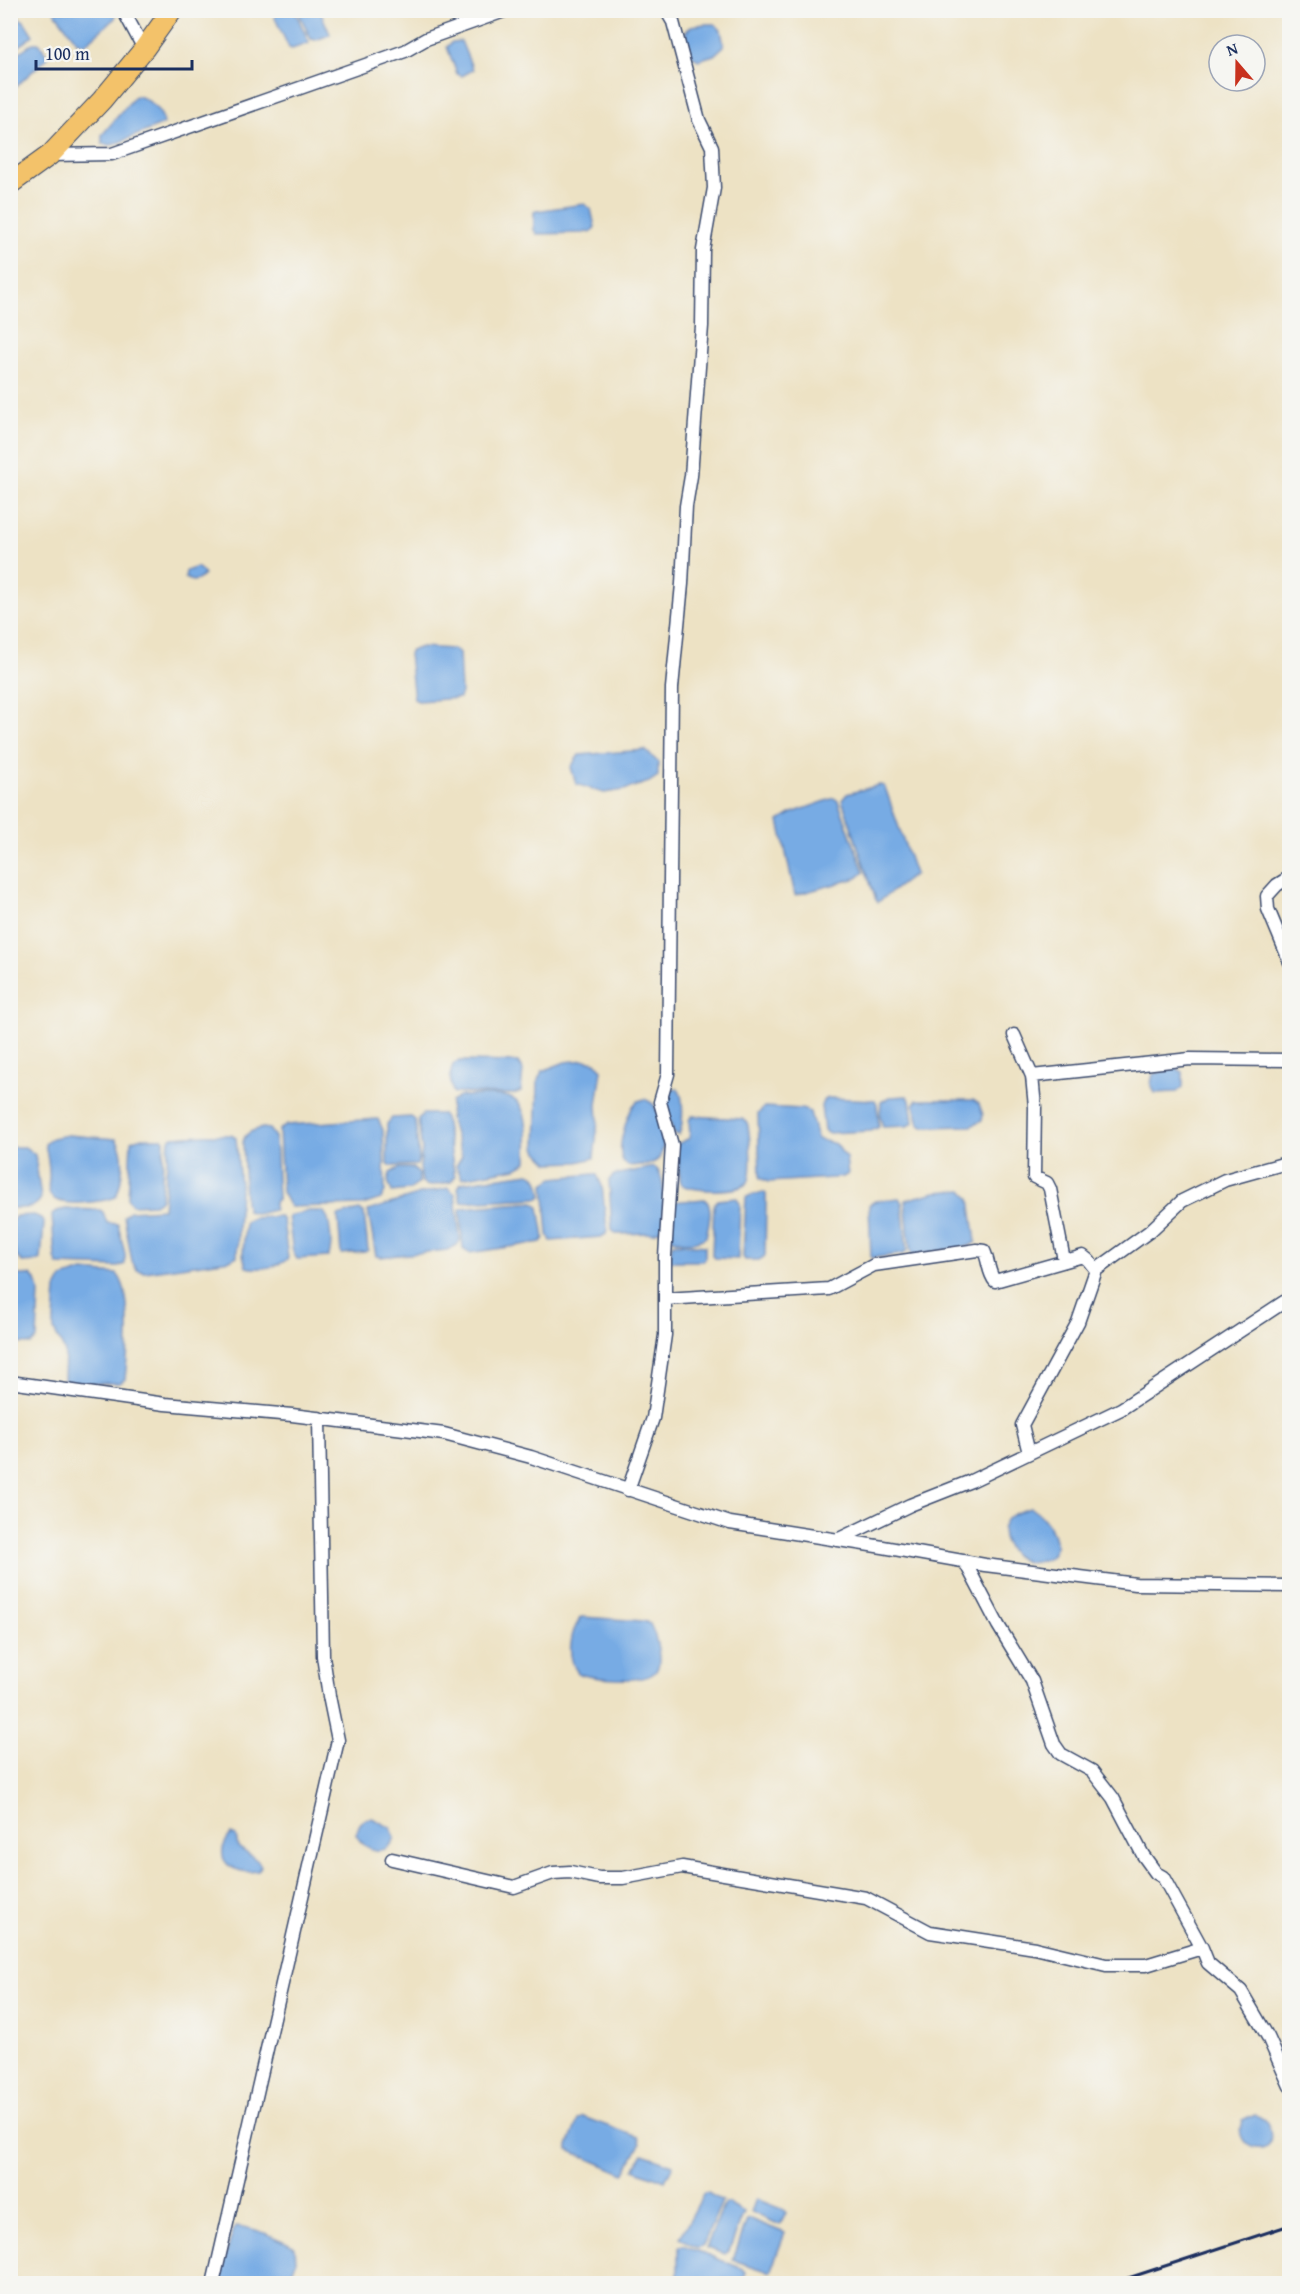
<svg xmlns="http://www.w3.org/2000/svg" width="1300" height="2294" font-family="'Gentium Book Plus',serif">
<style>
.water{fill:#77abe4;stroke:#496da1;stroke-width:1.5}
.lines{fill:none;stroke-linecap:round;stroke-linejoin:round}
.minor-casing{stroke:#3a4a6d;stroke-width:15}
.primary-casing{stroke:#3a4a6d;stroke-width:22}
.minor{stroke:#fff;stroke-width:12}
.primary{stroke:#f3c26a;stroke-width:20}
.rail{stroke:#1b2f5e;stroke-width:3}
</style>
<rect width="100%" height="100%" fill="#f6f6f2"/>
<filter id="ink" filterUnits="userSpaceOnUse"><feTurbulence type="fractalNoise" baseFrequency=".0167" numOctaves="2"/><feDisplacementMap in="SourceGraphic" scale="12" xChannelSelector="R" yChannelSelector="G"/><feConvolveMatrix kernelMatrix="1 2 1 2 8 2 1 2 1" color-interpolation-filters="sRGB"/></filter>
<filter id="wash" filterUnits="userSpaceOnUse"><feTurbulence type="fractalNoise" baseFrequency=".008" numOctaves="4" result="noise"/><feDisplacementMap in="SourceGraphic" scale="24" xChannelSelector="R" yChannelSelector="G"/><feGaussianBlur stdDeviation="1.35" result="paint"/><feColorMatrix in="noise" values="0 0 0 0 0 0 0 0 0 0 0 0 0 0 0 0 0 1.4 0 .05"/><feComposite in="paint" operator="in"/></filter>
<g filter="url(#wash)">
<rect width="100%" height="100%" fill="#ede2c4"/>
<!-- water -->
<path class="water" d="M117,10L115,18L84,45L77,42L54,11Z
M275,11H295L309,43L292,49L289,48L275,18Z
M298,11H320L330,34L329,35L316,40L311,39Z
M19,18L24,21L33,35L11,53V22Z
M705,24H715L721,30L724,46L714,55L698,60L690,54L685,33L691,26Z
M461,41L473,70L462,76L457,74L447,47L452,42Z
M33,43H39L48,57L11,91V58Z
M135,96C147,96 163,112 164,124L112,145L102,144V135Z
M584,204L591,209L595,227L592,231L583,233L537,234L534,230V212L536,211Z
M197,567L203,572L204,575L198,580L192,581L185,578L186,571Z
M421,647L453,649L459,653L461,692L459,698L418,701L414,699L409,654L410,651Z
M645,750L658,762V776L649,782L624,790L604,793L576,784L571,767L579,755Z
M879,785L884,786L886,790L915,874L878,902L876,900L842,800L847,794Z
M834,798L838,801L864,872L857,878L795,895L779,821L792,813Z
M585,1060L596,1062L602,1070L597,1105L598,1120L594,1158L578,1162L549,1163L538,1152L536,1147L538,1080L542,1071L565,1062Z
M459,1061L518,1062L523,1070L521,1091L514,1094L454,1093C449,1086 450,1070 454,1063Z
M1175,1068L1183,1072V1087L1177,1092L1155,1093L1151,1084L1153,1074Z
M678,1089C684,1095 684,1129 678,1135L674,1133C669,1118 662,1105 670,1090Z
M460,1096C475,1096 494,1093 508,1097C532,1103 527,1144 527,1162L516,1168L462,1178L456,1166L462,1156L450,1119L451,1102Z
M907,1096L910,1100L913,1123L908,1126L883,1127L880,1116L881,1102L890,1097Z
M828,1098L875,1100L877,1104L879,1127L871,1131L827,1133L824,1130L821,1106L823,1101Z
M645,1099C648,1101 651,1102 653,1104C662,1114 669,1153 656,1161C648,1166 637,1165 628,1166C626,1164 622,1161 622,1158C617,1146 627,1117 633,1106C636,1101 640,1100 645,1099Z
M917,1100H973L979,1104L983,1115L982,1121L971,1126L923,1127L919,1124L914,1104Z
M764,1107L802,1109L810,1112L817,1139L836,1144L846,1158L848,1174L843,1177L833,1178L768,1182L760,1178L758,1114Z
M423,1114H442L445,1118L455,1177L451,1182L428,1186L422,1182L420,1168L422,1150L418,1119Z
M692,1116L742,1119L747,1122C750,1132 753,1173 748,1182C741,1193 690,1192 681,1184L676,1151L677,1144L690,1138L689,1120Z
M392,1118L411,1117L415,1120L419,1159L417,1165L391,1166L387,1163V1124Z
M378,1119L383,1130L385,1191L381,1199L363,1205L290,1207L282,1192L279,1130L287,1125Z
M263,1128L269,1129L275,1137L278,1198L274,1202V1210L257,1214L247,1211L245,1201L243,1142C245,1132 254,1130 263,1128Z
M68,1135L116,1139C127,1154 122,1181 116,1197C103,1202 53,1210 49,1192C47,1186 50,1179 49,1173C49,1163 47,1154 45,1144L52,1138Z
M204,1135H231L236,1138L240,1186L237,1256L230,1260L145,1272L137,1270L132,1262L124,1216L130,1211L163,1209L169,1140L173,1137Z
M138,1138H162L164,1140L161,1199L154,1204L132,1205L128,1199L131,1141Z
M11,1147H25L35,1155L41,1198C35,1210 23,1208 11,1208Z
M654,1167C667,1174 663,1209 664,1224L661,1230L653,1233L616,1234L612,1230L609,1180L614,1175Z
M413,1168L419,1174V1183L409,1190L392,1192L388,1181L390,1173L399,1168Z
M529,1173C540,1176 540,1186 542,1196L539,1198L461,1202L458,1188L461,1183Z
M594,1174L597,1175L602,1186L607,1230L606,1234L601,1237L551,1241L548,1234L544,1184L553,1178Z
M448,1188L455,1194L460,1240L457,1245L447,1250L380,1257L376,1256L368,1211L420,1194Z
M963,1190L970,1199L976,1242L969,1246L912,1255L910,1248L905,1200L936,1192Z
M763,1192L766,1194V1200L765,1256L759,1260H745L743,1257L746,1197Z
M737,1198L740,1204L738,1259L714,1258L712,1255L714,1204L718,1200Z
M899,1198L902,1203L907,1251L903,1254L871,1258L869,1205L875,1201Z
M704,1199C715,1206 708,1225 706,1237C697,1243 681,1244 671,1238L673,1202Z
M534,1202L539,1207L544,1238L541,1242L469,1253L463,1249L460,1210L462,1208Z
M66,1209L100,1210L103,1212L107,1223L118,1224L125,1254V1264L118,1267L58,1265L55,1258L52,1215L57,1211Z
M359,1210L364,1212L368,1250L365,1252L341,1254L338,1216Z
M309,1211H323C331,1218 333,1249 328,1257L297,1259L293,1252L288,1216Z
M34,1215L41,1218L44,1223L41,1259C10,1274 13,1241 12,1221L16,1216Z
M280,1216L283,1221L288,1258C279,1268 258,1270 246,1267L243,1255L245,1222L253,1218Z
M672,1243L705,1246V1259L703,1261H672L670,1260Z
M83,1271L117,1274C133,1291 128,1356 125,1379L120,1383L75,1384L64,1380L65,1352L54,1330V1320L56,1289L62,1278Z
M10,1275H31L36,1280L39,1291L37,1339L31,1344L11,1343Z
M1030,1508C1042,1513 1058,1534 1055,1549C1054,1552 1051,1555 1050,1558C1042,1560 1035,1564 1027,1562C1010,1558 993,1532 1008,1518C1014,1513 1023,1510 1030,1508Z
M582,1617L644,1621L650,1624C655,1634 665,1664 654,1673C641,1684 594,1678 579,1674C566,1659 569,1632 582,1617Z
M372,1818L391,1828L395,1838C386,1858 365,1851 356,1835C359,1824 360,1820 372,1818Z
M231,1834L236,1836L238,1847L258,1861L261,1866L258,1871C232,1875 210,1859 231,1834Z
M1255,2115C1262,2117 1266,2120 1269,2127C1280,2160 1231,2152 1242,2121Z
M583,2117L638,2137L640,2144L624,2174L568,2150V2146L578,2120Z
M643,2154L673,2165L665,2181L634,2169Z
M704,2193H708L722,2201L703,2245L698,2248L680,2238Z
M756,2199L784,2210L786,2213L780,2225L751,2212Z
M728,2203L744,2212L729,2251L725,2254L706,2248L724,2204Z
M750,2219L785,2233L770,2272L733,2260L747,2220Z
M235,2226C256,2228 277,2237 295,2247L296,2262L288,2283H220V2274Z
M683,2245L743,2269L746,2272L743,2283H678V2247Z"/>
</g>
<g filter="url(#ink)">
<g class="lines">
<defs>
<path id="minor" d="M123,10L144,49
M50,155L112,154L377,61L405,51L426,39L507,10
M1290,877L1277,885L1267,896L1268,909L1290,962
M1014,1035L1032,1076L1035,1107L1034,1177L1047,1183L1050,1189L1064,1260
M1032,1076L1190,1059L1290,1060
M665,1299L829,1289L874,1265L977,1250L984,1251C989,1261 988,1273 995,1281L1083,1256L1088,1260L1096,1270
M10,1382L165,1404L292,1415L444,1434L531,1457L730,1523L883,1547L985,1565L1136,1584L1290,1586
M1029,1453L1022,1425L1078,1322L1096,1270L1150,1231L1182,1201L1225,1180L1290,1162
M628,1490L653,1418L665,1335V1257L672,1145L660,1102L668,1074L672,688L682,584L686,506L691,476L702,326L703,250L714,188L712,147L699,120L673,22L666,10
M837,1540L910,1505L971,1481L1121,1409L1290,1298
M965,1562L998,1625L1032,1681L1054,1744L1061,1754L1092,1771L1113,1798L1143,1855L1156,1873L1163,1877L1202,1948L1208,1963L1241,1991L1268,2037L1290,2086
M392,1859L514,1887L553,1873L570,1872L599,1878H623L682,1867L866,1898L930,1932L1035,1948L1106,1965H1146L1202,1948
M213,2284L338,1740L329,1696L323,1656L319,1418"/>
<path id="primary" d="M10,184L50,155L102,100L144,49L172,10"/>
</defs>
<!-- minor casing -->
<use href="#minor" class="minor-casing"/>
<!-- primary casing -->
<use href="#primary" class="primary-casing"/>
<!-- minor -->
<use href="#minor" class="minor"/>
<!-- primary -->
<use href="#primary" class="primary"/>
<!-- rail -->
<path class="rail" d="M1110,2284L1290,2225"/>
</g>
</g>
<!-- margin -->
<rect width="1300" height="2294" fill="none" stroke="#f6f6f2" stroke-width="36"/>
<!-- north arrow -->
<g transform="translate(1237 63) rotate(340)"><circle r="28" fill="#f6f6f2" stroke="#9ea6b7" stroke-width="1.5"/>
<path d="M0-4.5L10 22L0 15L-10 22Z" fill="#c8321e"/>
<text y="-9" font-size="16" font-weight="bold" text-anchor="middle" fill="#1b2f5e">N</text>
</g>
<!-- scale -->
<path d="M36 60v9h156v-9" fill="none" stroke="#1b2f5e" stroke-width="3"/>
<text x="45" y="60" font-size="18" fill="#1b2f5e" stroke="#f6f6f2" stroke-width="4.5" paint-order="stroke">100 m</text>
</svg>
